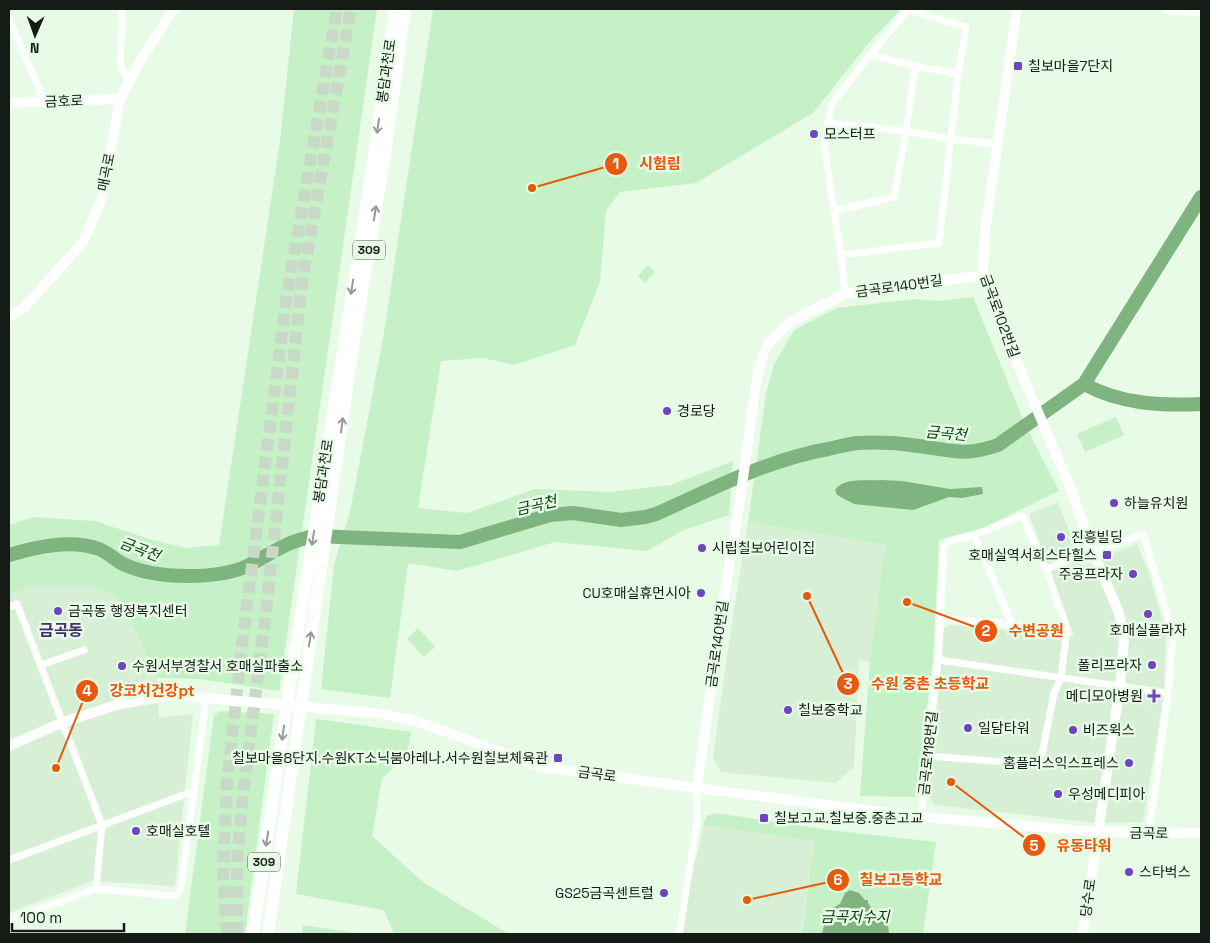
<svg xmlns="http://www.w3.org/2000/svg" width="1210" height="943" font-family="'Space Grotesk','Noto Sans KR',sans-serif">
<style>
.built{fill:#d6efd5}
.green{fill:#c6f0c6}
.water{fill:#7fb380}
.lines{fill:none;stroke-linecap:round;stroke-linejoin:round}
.river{stroke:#7fb380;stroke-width:14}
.highway-tunnel{stroke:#c8dac7;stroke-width:12;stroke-dasharray:12 6;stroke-linecap:butt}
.street{stroke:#fff;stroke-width:7}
.secondary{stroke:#fff;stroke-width:10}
.highway{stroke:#fff;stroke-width:12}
.oneway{stroke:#969996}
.poi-dot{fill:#6e45bd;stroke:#e7fbe6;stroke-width:2}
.labels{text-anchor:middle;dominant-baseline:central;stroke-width:5;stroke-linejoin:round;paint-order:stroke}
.shield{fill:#e7fbe6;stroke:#545f54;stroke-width:1}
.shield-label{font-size:12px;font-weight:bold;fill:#151c15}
.poi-label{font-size:14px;fill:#151c15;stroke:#e7fbe6;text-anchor:start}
.street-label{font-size:14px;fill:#151c15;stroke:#e7fbe6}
.water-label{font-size:15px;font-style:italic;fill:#043f0d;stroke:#e7fbe6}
.quarter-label{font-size:16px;font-weight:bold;fill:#412f6b;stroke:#e7fbe6}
.leader{fill:none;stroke:#e8590c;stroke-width:2}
.callout-dot{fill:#e8590c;stroke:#e7fbe6;stroke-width:2}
.mark-label{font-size:15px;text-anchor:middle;font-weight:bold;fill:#fff}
.callout-label{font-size:15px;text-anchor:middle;font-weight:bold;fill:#e8590c;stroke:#e7fbe6;stroke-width:5;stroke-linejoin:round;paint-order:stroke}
</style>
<rect width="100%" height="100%" fill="#e7fbe6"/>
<!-- built -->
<path class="built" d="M1058,502L1083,566L1137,544L1150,576L1166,634L1164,693L1143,822L1099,823L934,805L928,794L944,629L950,625L1074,636L1029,514Z
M748,522L885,543L870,662L859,660L854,767L835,783L721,772L713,759L728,649Z
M34,585H89L117,597L142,643L157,678L159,718L193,714L175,886L91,881L9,913V595Z
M703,825L814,841L801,934H683L693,866L698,852Z"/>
<!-- green -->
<path class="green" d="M294,9H377L279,691L200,679L157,678L142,643L117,597L89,585H34L9,595V525L33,517L95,521L149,539L185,548L219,545L280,141Z
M433,9H901L867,45L813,113L696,183L620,192L606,211L600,282L575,345L514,365L483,358L441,361L418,508L467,513L535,489L610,492L671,485L733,461L729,515L684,530L647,551L555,542L457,571L408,563L390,698L321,689L334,565L350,512L383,339Z
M648,265L655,272L645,283L638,276Z
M973,297L1025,424L1059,491L983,528L939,540L933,661L915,797L860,796L870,662L885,544L748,522L766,394L774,365L794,330L837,308L915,299L938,301Z
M1116,417L1124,435L1085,452L1077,434Z
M418,628L435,647L424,657L407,639Z
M221,711L274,714L245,934H185L214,715Z
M316,719L411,732L407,754L382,779L372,836L424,883L509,934H394L384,910L296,894Z
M716,813L829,830L936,842L923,934H802L814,841L703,825L707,816Z
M303,925L364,934H302Z"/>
<!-- water -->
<path class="water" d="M881,480L902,481L950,489L982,487L983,494L962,498L949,497L913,510L854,504L837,495L835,490C843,477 867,481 881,480Z
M850,890L859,893L865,900H868V903L881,920H884L883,917H887L889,934H822L827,911L840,904L845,893Z"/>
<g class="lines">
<!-- river -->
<path class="river" d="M1084,384C1120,404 1161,406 1201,404
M9,555C36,547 70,539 99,549C107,552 113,558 121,563C141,573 166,576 188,576C208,576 233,574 251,564C274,552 289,540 316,536L460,542L550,515L573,513L621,520L645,517L656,514C712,489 767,460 828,449C837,447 848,444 858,443C878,442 899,443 919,446C952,450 964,457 998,445L1084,384L1201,197"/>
<!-- highway-tunnel -->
<path class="highway-tunnel" d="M227,934L223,873L227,783L244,628L287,295L337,9
M237,934V861L244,785L265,620L302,282L351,9"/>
<!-- street -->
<path class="street" d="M122,9L120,65L129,83
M9,20L45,102
M870,55L915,66L958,74
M915,66L906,131L950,139L999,144
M828,123L906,131L894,197L834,211
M841,255L939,243L958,74L966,27L908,10L870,55L831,105L824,146L841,255L845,294
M974,535L1012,624
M1046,569L1143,534L1173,633L1168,693L1149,833
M9,607L17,604L102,825L96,889
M940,618L1067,629
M938,660L1168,693
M41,665L84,650
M921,817L938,660L944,549L948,541L974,535L1022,516L1046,569L1067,629L1061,678L1054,693L1042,754L1030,764L928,756
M9,860L194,791
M9,920L96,889L174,896L178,893L181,888L206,698
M679,934L697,822V788"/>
<!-- secondary -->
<path class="secondary" d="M1017,9L985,231L983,275L1024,379L1070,487L1093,552L1119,613L1124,639L1120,685L1083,934
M1168,9L1201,12
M9,103L120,99
M9,317L24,308L83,242L102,198L120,99L143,56L174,9
M9,746L61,723L119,704L174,695L383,714L419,722L542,767L697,788L921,817L1098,832L1201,833
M697,788L721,616L740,500L756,383L761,361L768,344L790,322L845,294L983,275"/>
<!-- highway -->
<path class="highway" d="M253,934L289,690L373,162L395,9
M268,934L354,340L384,162L405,9"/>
</g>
<!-- one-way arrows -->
<defs><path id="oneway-shaft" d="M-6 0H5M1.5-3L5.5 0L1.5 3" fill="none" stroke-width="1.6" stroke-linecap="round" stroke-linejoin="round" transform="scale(1.25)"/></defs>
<g class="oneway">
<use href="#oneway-shaft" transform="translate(378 126) rotate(98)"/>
<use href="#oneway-shaft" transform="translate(375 213) rotate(-81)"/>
<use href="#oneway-shaft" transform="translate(352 287) rotate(99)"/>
<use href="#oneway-shaft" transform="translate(342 425) rotate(-82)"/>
<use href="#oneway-shaft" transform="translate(313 538) rotate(99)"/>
<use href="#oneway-shaft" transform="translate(310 639) rotate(-81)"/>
<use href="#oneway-shaft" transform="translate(283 733) rotate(98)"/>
<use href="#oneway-shaft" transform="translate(267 839) rotate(99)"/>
</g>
<!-- markers -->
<g class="poi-dot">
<rect x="1013" y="61" width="10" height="10" rx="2.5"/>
<circle cx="814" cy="134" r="5"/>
<circle cx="667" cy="411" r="5"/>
<circle cx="1114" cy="503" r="5"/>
<circle cx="1061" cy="537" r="5"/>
<circle cx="702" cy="548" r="5"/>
<rect x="1102" y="550" width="10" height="10" rx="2.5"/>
<circle cx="1133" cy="574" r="5"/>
<circle cx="701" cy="593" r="5"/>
<circle cx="58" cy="611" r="5"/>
<circle cx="1148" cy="614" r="5"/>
<circle cx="1152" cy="665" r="5"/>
<circle cx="122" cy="666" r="5"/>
<path d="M1151.5 688.5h5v5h5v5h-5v5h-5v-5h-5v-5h5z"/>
<circle cx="788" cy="710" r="5"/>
<circle cx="968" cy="728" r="5"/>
<circle cx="1073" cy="730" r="5"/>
<rect x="553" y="753" width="10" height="10" rx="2.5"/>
<circle cx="1129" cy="763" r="5"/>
<circle cx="1058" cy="794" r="5"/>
<rect x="759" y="813" width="10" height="10" rx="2.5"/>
<circle cx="136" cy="831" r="5"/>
<circle cx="1129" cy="872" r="5"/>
<circle cx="664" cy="893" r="5"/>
</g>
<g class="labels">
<!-- shield labels -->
<g class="shield">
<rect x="353" y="240.5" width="32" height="19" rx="4"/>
<rect x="248" y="852.5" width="32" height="19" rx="4"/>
</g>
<g class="shield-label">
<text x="369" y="250">309</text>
<text x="264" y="862">309</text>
</g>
<!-- poi labels -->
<g class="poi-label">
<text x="1028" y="66">칠보마을7단지</text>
<text x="824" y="134">모스터프</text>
<text x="677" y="411">경로당</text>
<text x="1124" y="503">하늘유치원</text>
<text x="1071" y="537">진흥빌딩</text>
<text x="712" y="548">시립칠보어린이집</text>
<text x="1097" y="555" text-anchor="end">호매실역서희스타힐스</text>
<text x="1123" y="574" text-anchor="end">주공프라자</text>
<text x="691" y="593" text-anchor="end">CU호매실휴먼시아</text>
<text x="68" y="611">금곡동 행정복지센터</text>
<text x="1148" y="630" text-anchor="middle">호매실플라자</text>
<text x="1142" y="665" text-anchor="end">폴리프라자</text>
<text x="132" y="666">수원서부경찰서 호매실파출소</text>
<text x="1143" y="696" text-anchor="end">메디모아병원</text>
<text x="798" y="710">칠보중학교</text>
<text x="978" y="728">일담타워</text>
<text x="1083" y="730">비즈윅스</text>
<text x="548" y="758" text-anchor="end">칠보마을8단지.수원KT소닉붐아레나.서수원칠보체육관</text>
<text x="1119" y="763" text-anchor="end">홈플러스익스프레스</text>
<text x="1068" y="794">우성메디피아</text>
<text x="774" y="818">칠보고교.칠보중.중촌고교</text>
<text x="146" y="831">호매실호텔</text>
<text x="1139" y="872">스타벅스</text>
<text x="654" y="893" text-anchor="end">GS25금곡센트럴</text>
</g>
<!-- street labels -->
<g class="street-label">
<text transform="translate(386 71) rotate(-82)">봉담과천로</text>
<text transform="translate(64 101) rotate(-2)">금호로</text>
<text transform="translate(106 172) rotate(-79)">매곡로</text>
<text transform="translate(899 286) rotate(-8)">금곡로140번길</text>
<text transform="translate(1000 316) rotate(70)">금곡로102번길</text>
<text transform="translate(323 471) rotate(-81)">봉담과천로</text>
<text transform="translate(717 644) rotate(-82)">금곡로140번길</text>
<text transform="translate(928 753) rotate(-84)">금곡로118번길</text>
<text transform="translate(597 774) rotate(8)">금곡로</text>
<text transform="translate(1149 833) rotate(1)">금곡로</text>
<text transform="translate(1088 898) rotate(-82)">당수로</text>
</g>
<!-- water labels -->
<g class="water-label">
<text transform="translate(946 433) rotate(5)">금곡천</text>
<text transform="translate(536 505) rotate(-13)">금곡천</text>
<text transform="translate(140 549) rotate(21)">금곡천</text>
<text x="855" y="916">금곡저수지</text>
</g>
<!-- quarter labels -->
<g class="quarter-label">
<text x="61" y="630">금곡동</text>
</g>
</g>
<!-- callouts -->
<path class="leader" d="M532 188L616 164M907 602L986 631M807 596L848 684M56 768L87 691M951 782L1034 845M747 900L838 880"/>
<g class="callout-dot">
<circle cx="532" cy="188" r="5"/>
<circle cx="907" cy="602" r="5"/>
<circle cx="807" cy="596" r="5"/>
<circle cx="56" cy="768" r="5"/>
<circle cx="951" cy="782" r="5"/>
<circle cx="747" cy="900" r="5"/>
<circle cx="616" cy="164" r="12"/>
<circle cx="986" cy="631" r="12"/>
<circle cx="848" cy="684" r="12"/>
<circle cx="87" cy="691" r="12"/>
<circle cx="1034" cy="845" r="12"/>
<circle cx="838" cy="880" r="12"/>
</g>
<g class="mark-label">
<text x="616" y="169">1</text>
<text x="986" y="636">2</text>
<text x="848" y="689">3</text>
<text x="87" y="696">4</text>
<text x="1034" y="851">5</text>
<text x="838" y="885">6</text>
</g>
<g class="callout-label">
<text x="660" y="169">시험림</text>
<text x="1036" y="636">수변공원</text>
<text x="930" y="689">수원 중촌 초등학교</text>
<text x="152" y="696">강코치건강pt</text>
<text x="1084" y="851">유동타워</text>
<text x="901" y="885">칠보고등학교</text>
</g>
<!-- border -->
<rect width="1210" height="943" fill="none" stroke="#151c15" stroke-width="20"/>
<!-- north arrow -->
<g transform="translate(35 35) rotate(182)" stroke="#e7fbe6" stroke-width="4" paint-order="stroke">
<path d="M0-4L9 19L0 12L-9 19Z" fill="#151c15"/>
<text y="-8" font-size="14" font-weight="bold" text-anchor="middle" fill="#151c15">N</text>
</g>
<!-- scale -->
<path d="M12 923v8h112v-8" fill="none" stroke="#151c15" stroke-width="2.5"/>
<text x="20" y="923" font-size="15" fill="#151c15" stroke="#e7fbe6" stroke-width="4" paint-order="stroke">100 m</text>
</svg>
